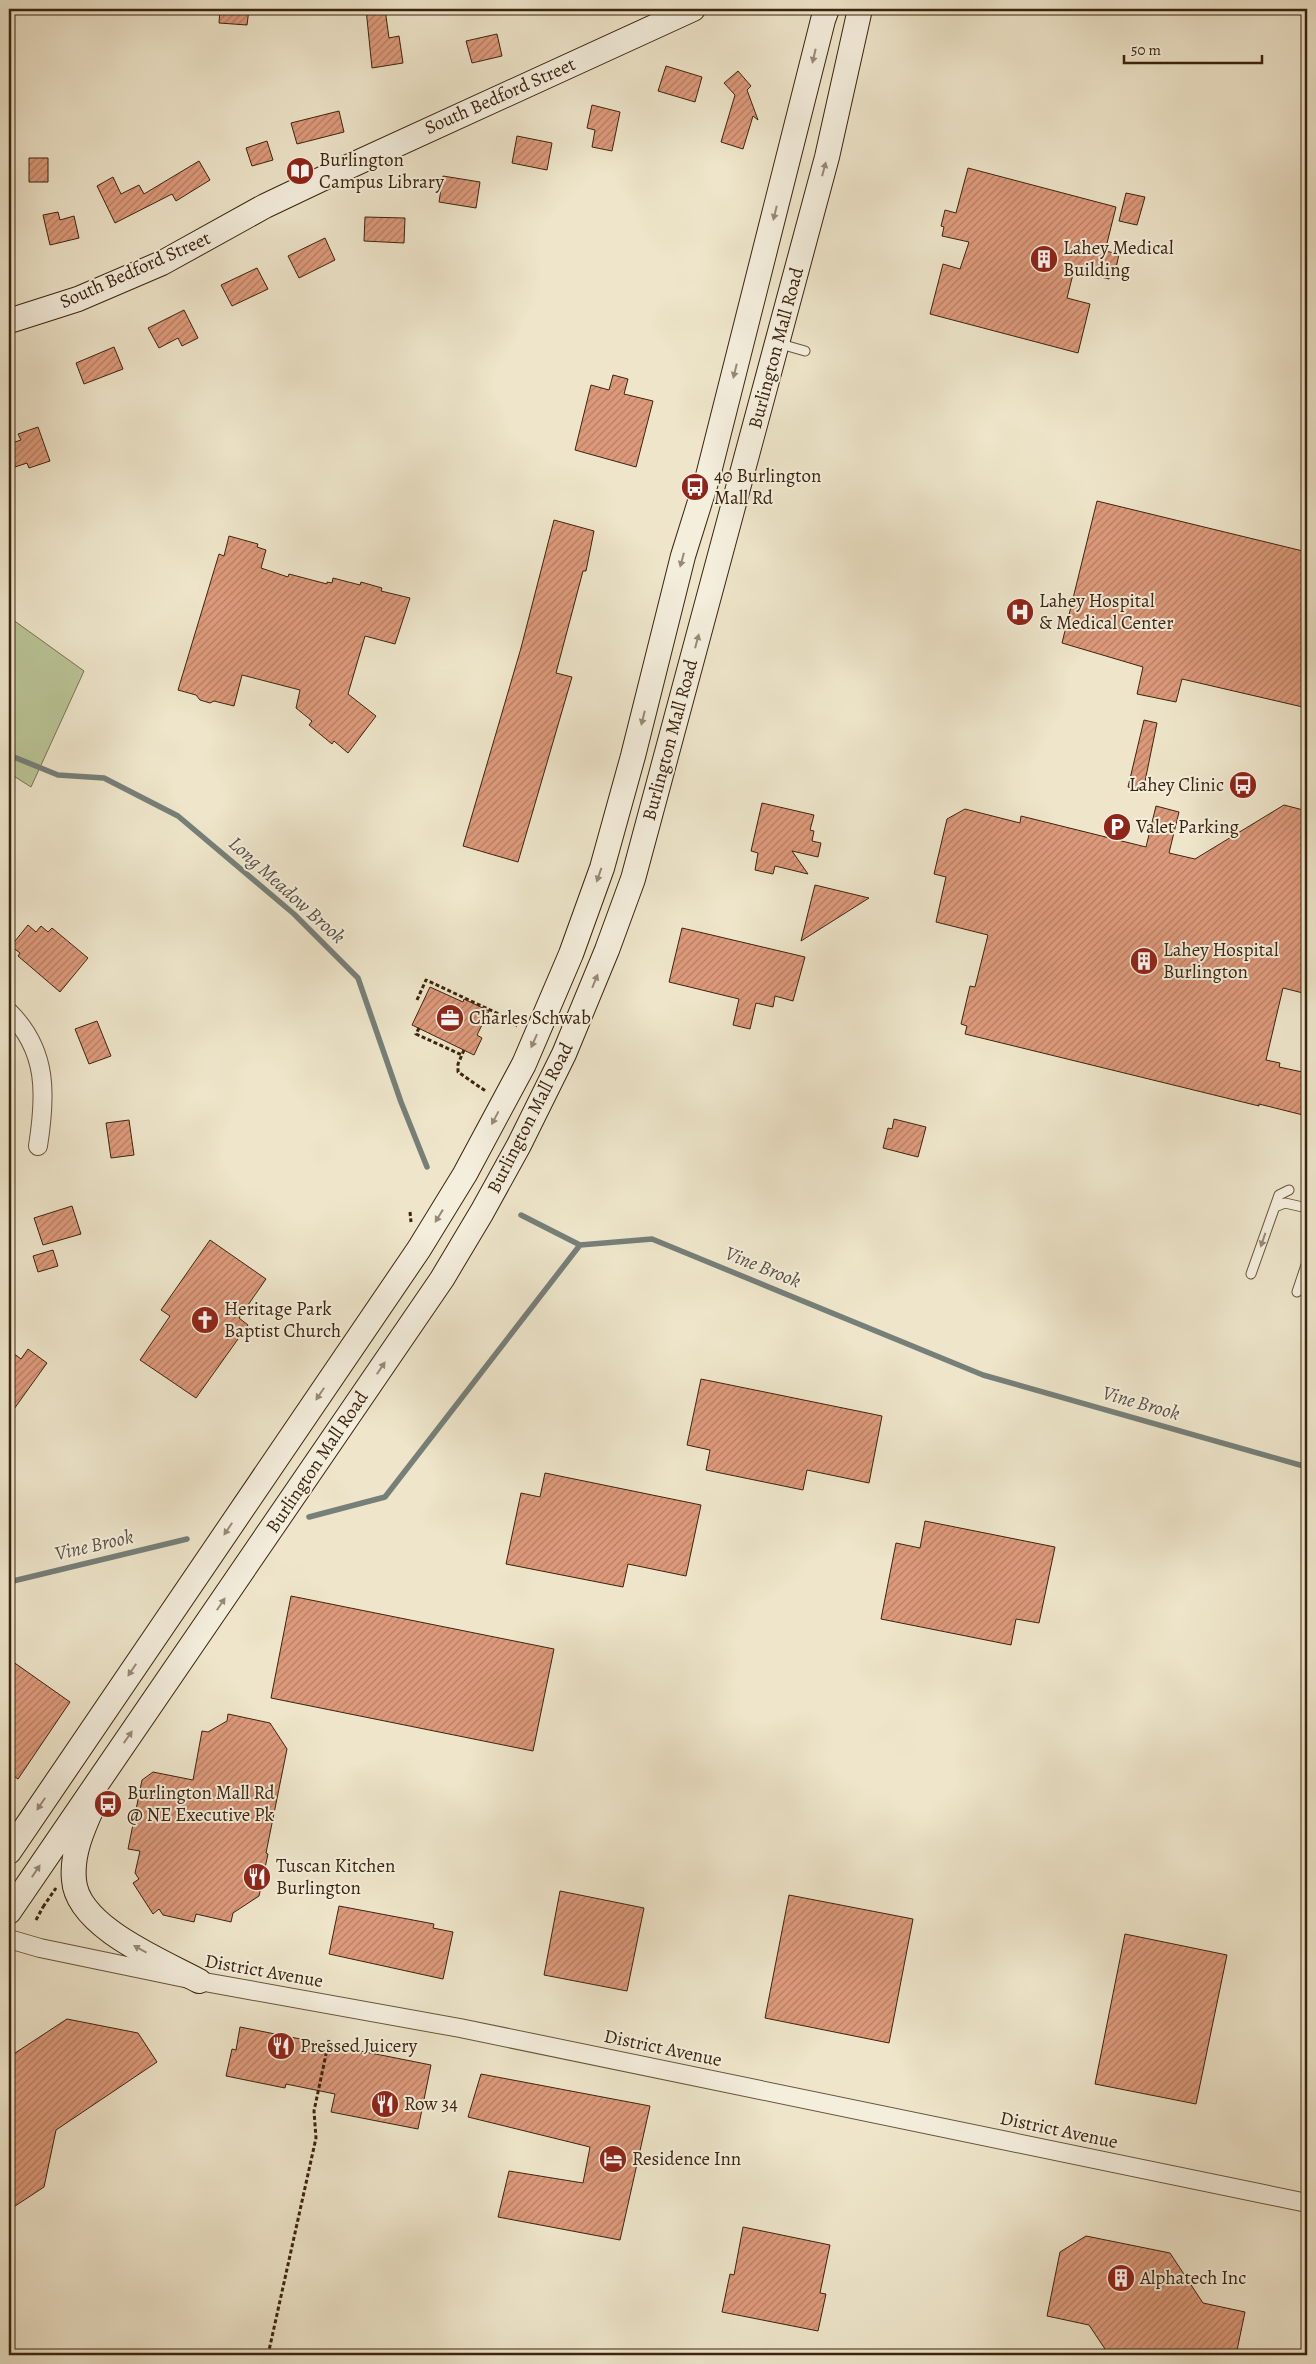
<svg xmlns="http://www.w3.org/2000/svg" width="1316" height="2364" font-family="Alegreya,serif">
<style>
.park{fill:#bac496;stroke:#7a7452}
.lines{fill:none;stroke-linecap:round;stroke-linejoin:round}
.stream{stroke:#767f78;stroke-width:5.5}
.building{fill:url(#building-hatch);stroke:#3b240d}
.lane-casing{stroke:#68543c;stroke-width:11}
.street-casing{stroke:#68543c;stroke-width:20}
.secondary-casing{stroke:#3b240d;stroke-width:26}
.path{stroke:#3b240d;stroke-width:3;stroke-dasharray:4 2.5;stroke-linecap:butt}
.lane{stroke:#f4eedd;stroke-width:9}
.street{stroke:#f4eedd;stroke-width:18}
.secondary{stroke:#f4eedd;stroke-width:24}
.oneway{fill:#988975}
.labels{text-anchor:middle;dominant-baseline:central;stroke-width:4;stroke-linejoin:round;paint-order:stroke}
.street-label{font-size:19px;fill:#3b240d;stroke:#f4eedd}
.poi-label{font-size:19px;fill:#3b240d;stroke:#f4eedd;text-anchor:start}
.water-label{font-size:20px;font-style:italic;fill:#595243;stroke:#f4eedd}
</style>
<defs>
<pattern id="building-hatch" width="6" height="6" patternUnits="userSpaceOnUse" patternTransform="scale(1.25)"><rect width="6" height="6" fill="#dd9a7b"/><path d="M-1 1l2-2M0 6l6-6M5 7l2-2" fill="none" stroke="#b47d63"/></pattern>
</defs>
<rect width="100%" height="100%" fill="#eee5ca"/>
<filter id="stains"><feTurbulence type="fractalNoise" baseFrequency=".004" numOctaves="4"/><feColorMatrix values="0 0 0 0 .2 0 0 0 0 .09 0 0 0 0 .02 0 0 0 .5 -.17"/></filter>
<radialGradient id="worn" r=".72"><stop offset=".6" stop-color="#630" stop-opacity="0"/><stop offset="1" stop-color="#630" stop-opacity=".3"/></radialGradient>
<!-- park -->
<path class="park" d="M9,617L84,671L31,787L9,773Z"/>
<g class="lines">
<!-- stream -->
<path class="stream" d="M9,755L58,775L104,778L178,816L294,914L358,978L401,1102L427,1167
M521,1215L580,1245
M309,1517L385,1497L580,1245L652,1239L983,1375L1307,1467
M9,1582L187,1539"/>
</g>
<!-- building -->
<path class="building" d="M220,9H249L247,25L219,23Z
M366,9H385L389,38L399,36L403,63L372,68Z
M497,34L502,56L472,63L466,41Z
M666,66L702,77L695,102L658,91Z
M738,71L751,86L747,90L758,120L753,116L743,149L721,142L735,95L724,83Z
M592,105L620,112L612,151L592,147L595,130L587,128Z
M339,111L344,132L297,144L291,123Z
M517,136L552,143L547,170L512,163Z
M267,141L273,160L252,166L246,148Z
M29,158H48V182H29Z
M199,161L210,180L176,201L172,194L115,223L97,186L113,177L121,194L139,185L144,194Z
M968,168L1116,207L1105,251L1119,254L1115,273L1110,272L1109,279L1074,270L1067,298L1090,304L1078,353L930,314L943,264L960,269L969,242L942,236L944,227L941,226L945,210L956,213Z
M443,176L480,182L476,208L439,202Z
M1126,193L1145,197L1137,225L1119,221Z
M58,212L60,220L74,216L79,238L50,245L43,215Z
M365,217L405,218L404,243L364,241Z
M325,238L335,260L299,278L288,256Z
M257,268L268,289L232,306L221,285Z
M184,310L198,338L182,346L178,338L159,348L148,328Z
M114,347L123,369L84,384L76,363Z
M613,375L628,379L624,394L653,401L636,467L575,450L591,385L609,390Z
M38,427L50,461L29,468L27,463L9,469V444L21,440L18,434Z
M1097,501L1307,552V708L1182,679L1176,702L1137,694L1143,667L1062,643Z
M554,520L594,531L586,571H583L556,673L572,677L518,862L463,846L521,648Z
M229,536L258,544L257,547L266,550L261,568L288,577L289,574L327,584V582L332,583L333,578L360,585L361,582L382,588L381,591L410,598L395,644L365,636L348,694L376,716L348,753L334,741L332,744L309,725L312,721L296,708L300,690L242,675L234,706L214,701L210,703L200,700L196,695L178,690L219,554L224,556Z
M1144,720L1157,723L1143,791L1128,787Z
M762,803L814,815L810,830L814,831L812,841L821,843L818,857L792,851L808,874L775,866L773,874L755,870L758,853L751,851Z
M1284,805L1307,811V994L1283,988L1266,1060L1280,1063L1279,1067L1307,1073V1116L1259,1104V1106L965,1034L967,1026L961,1024L970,986L975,987L988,935L936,922L946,877L934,874L947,819L965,809L1020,823L1021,816L1146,847L1156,806L1179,812L1169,853L1195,859Z
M815,885L869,898L801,941Z
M28,925L36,932L41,926L48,932L52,928L88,958L60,992L18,956L20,953L11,946Z
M682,928L805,957L793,1001L775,996L773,1007L756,1003L750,1029L733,1025L739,999L669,982Z
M430,987L463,1002L464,999L489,1011L477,1035L482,1038L474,1055L412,1025Z
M97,1021L111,1056L89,1064L75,1029Z
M894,1119L926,1127L918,1157L883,1148L888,1128L892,1129Z
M129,1120L134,1155L111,1158L106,1123Z
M72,1206L81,1234L43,1245L34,1218Z
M210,1240L266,1279L239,1318L248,1325L196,1398L140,1360L170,1316L161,1310Z
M53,1250L58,1266L38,1272L33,1256Z
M28,1349L47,1363L9,1416V1350L21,1359Z
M701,1379L882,1416L869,1483L807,1470L803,1490L706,1470L710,1450L687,1445Z
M545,1473L701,1505L686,1576L628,1564L623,1587L506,1564L521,1493L540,1497Z
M925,1521L1055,1547L1039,1623L1016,1619L1011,1645L881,1619L896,1543L920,1548Z
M291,1596L554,1649L533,1751L271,1698Z
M9,1659L70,1702L18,1779L9,1773Z
M228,1714L270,1723L287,1749L266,1853L268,1854L259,1896L233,1913L231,1922L196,1914L194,1922L163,1915L159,1909L153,1914L133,1883L139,1879L135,1873L140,1851L128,1849L142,1780L153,1772L193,1780L202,1731L208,1732L227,1721Z
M560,1891L644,1908L627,1991L544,1975Z
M789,1895L913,1919L889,2043L765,2018Z
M339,1906L434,1924L433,1928L453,1932L443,1979L329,1954Z
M1125,1934L1227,1955L1196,2104L1095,2084Z
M67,2019L138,2033L157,2062L56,2130L44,2187L9,2210V2057Z
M240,2027L431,2065L418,2129L331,2112L335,2094L286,2084L285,2088L226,2076L232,2049L236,2050Z
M481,2074L650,2106L620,2240L498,2217L509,2171L583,2183L590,2147L468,2117Z
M743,2227L830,2245L820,2293L826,2294L818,2331L722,2312L730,2274L734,2275Z
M1086,2236L1170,2253L1203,2303L1245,2312L1236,2355H1109L1089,2325L1047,2316L1060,2252Z"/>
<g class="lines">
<defs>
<path id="lane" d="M777,343L805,351
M1275,1207L1285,1203L1307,1208
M1251,1274L1279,1195L1289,1190
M1297,1292L1307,1262"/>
<path id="street" d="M9,1012C48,1051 46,1095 38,1146
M9,1939L40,1948L199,1981L460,2028L1307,2203"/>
<path id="secondary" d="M9,321L78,299L162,263L265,206L326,177L693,9
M96,1799C85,1824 71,1852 74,1880C77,1927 162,1961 199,1981
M9,1852L419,1249L465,1174L524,1064L571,954L602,868L633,756L683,556L708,476L823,20L827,9
M9,1912L442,1279L482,1212L519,1145L564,1054L607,950L633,879L827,157L860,9"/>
</defs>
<!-- lane casing -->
<use href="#lane" class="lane-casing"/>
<!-- street casing -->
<use href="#street" class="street-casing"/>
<!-- secondary casing -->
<use href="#secondary" class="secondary-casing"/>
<!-- path -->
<path class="path" d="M417,1000L426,980L503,1016L517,1026
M419,1028L416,1034L462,1055
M464,1050L458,1064V1072L487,1092
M410,1212L411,1222
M43,1907L56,1888
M36,1920L43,1907
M268,2355L316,2138L314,2111L329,2040"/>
<!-- lane -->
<use href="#lane" class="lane"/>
<!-- street -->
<use href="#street" class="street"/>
<!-- secondary -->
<use href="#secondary" class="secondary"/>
</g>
<!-- one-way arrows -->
<defs><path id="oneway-solid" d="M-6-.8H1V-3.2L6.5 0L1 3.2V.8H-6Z" transform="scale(1.25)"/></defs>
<g class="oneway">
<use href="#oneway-solid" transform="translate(814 56) rotate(103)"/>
<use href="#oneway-solid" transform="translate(824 169) rotate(-75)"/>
<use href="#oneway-solid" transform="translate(775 213) rotate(104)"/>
<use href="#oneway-solid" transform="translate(735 371) rotate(104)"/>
<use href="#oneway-solid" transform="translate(682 560) rotate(105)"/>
<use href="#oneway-solid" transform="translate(697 641) rotate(-75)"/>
<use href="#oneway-solid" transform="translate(643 718) rotate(104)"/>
<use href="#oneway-solid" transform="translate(599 875) rotate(109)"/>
<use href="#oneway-solid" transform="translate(595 981) rotate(-68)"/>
<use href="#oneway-solid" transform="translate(534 1041) rotate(114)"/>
<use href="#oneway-solid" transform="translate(495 1118) rotate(118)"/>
<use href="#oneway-solid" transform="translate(439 1216) rotate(122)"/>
<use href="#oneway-solid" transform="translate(1263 1240) rotate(109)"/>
<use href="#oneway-solid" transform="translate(381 1368) rotate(-56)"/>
<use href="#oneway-solid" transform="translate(320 1394) rotate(124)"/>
<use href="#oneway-solid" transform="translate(228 1529) rotate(124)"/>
<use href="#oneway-solid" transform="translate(221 1604) rotate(-56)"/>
<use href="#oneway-solid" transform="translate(132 1670) rotate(124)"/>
<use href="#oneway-solid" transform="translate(128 1737) rotate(-55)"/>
<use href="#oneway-solid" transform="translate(41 1804) rotate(124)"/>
<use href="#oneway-solid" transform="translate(36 1871) rotate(-56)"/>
<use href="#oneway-solid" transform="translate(140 1949) rotate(-151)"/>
</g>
<!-- icons -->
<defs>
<symbol id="library-disc" viewBox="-11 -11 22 22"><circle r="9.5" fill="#8f2418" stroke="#f4eedd"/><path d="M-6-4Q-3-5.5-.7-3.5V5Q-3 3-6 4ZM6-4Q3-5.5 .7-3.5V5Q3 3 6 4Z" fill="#fff"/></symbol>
<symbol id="building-disc" viewBox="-11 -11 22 22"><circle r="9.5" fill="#8f2418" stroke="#f4eedd"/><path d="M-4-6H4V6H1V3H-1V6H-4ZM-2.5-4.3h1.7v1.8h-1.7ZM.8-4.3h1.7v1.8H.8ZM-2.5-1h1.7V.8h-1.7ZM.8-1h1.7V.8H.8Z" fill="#fff"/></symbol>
<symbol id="bus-disc" viewBox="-11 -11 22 22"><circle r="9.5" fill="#8f2418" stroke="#f4eedd"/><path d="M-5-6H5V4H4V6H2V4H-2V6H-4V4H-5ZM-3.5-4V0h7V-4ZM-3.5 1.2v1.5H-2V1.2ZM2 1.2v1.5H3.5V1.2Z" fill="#fff"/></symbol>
<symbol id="hospital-disc" viewBox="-11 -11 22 22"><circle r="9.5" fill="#8f2418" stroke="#f4eedd"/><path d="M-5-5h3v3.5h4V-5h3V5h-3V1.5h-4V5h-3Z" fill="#fff"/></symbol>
<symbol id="parking-disc" viewBox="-11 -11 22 22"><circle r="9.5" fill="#8f2418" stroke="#f4eedd"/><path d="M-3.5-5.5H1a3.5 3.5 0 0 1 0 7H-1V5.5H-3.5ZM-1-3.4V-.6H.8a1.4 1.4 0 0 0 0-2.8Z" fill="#fff"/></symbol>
<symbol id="office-disc" viewBox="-11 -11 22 22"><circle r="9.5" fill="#8f2418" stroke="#f4eedd"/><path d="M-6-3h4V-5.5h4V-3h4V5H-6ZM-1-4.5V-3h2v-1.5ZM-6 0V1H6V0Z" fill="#fff"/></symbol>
<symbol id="church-disc" viewBox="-11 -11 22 22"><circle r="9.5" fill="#8f2418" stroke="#f4eedd"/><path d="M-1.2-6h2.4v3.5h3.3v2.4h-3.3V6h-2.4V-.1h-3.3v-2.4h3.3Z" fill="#fff"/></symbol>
<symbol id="restaurant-disc" viewBox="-11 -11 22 22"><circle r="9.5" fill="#8f2418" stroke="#f4eedd"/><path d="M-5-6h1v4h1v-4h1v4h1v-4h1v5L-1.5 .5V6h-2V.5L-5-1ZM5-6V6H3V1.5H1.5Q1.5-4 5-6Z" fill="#fff"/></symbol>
<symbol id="hotel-disc" viewBox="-11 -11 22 22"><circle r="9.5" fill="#8f2418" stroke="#f4eedd"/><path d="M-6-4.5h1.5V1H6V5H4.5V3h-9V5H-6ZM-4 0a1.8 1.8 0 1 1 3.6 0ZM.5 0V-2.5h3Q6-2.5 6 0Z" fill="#fff"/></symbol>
</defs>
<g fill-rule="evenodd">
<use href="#library-disc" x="284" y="155" width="32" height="32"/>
<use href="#building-disc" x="1028" y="243" width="32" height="32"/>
<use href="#bus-disc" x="679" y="471" width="32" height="32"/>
<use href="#hospital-disc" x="1004" y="596" width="32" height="32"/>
<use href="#bus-disc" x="1227" y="769" width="32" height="32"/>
<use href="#parking-disc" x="1101" y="811" width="32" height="32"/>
<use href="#building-disc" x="1128" y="945" width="32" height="32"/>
<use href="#office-disc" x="434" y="1002" width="32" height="32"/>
<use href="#church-disc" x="189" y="1304" width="32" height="32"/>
<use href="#bus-disc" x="92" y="1788" width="32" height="32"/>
<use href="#restaurant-disc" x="241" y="1861" width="32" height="32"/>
<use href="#restaurant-disc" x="265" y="2030" width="32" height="32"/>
<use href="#restaurant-disc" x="369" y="2088" width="32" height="32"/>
<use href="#hotel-disc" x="597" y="2143" width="32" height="32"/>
<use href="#building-disc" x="1105" y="2262" width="32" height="32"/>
</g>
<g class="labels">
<!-- street labels -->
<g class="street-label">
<text transform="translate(500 96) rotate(-24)">South Bedford Street</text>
<text transform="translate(135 270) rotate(-24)">South Bedford Street</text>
<text transform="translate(776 348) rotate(-75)">Burlington Mall Road</text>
<text transform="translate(670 740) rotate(-75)">Burlington Mall Road</text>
<text transform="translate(530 1118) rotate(-63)">Burlington Mall Road</text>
<text transform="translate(317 1462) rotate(-56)">Burlington Mall Road</text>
<text transform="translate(264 1971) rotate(10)">District Avenue</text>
<text transform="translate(663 2048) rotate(12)">District Avenue</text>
<text transform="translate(1059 2130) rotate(12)">District Avenue</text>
</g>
<!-- poi labels -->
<g class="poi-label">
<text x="319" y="160">Burlington<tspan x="319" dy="22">Campus Library</tspan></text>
<text x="1063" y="248">Lahey Medical<tspan x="1063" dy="22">Building</tspan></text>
<text x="714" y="476">40 Burlington<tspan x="714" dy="22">Mall Rd</tspan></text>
<text x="1039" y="601">Lahey Hospital<tspan x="1039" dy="22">&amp; Medical Center</tspan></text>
<text x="1224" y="785" text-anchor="end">Lahey Clinic</text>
<text x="1136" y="827">Valet Parking</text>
<text x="1163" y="950">Lahey Hospital<tspan x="1163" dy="22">Burlington</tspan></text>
<text x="469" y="1018">Charles Schwab</text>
<text x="224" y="1309">Heritage Park<tspan x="224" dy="22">Baptist Church</tspan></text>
<text x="127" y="1793">Burlington Mall Rd<tspan x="127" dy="22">@ NE Executive Pk</tspan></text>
<text x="276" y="1866">Tuscan Kitchen<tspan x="276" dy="22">Burlington</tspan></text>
<text x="300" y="2046">Pressed Juicery</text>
<text x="404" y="2104">Row 34</text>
<text x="632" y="2159">Residence Inn</text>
<text x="1140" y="2278">Alphatech Inc</text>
</g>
<!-- water labels -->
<g class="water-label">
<text transform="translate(287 890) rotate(42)">Long Meadow Brook</text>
<text transform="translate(763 1267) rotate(22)">Vine Brook</text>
<text transform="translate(1141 1403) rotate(16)">Vine Brook</text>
<text transform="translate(94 1545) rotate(-13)">Vine Brook</text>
</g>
</g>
<!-- margin -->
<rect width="1316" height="2364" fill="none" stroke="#eee5ca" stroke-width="30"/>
<rect x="10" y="10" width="1296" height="2344" fill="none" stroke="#3b240d" stroke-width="2.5"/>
<rect x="15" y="15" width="1286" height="2334" fill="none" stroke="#3b240d"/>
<!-- scale -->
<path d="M1124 55v8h138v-8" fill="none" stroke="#3b240d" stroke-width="2.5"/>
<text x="1131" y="55" font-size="15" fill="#3b240d" stroke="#f4eedd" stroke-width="4" paint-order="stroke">50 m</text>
<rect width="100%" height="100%" filter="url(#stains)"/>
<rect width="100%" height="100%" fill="url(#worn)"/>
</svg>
